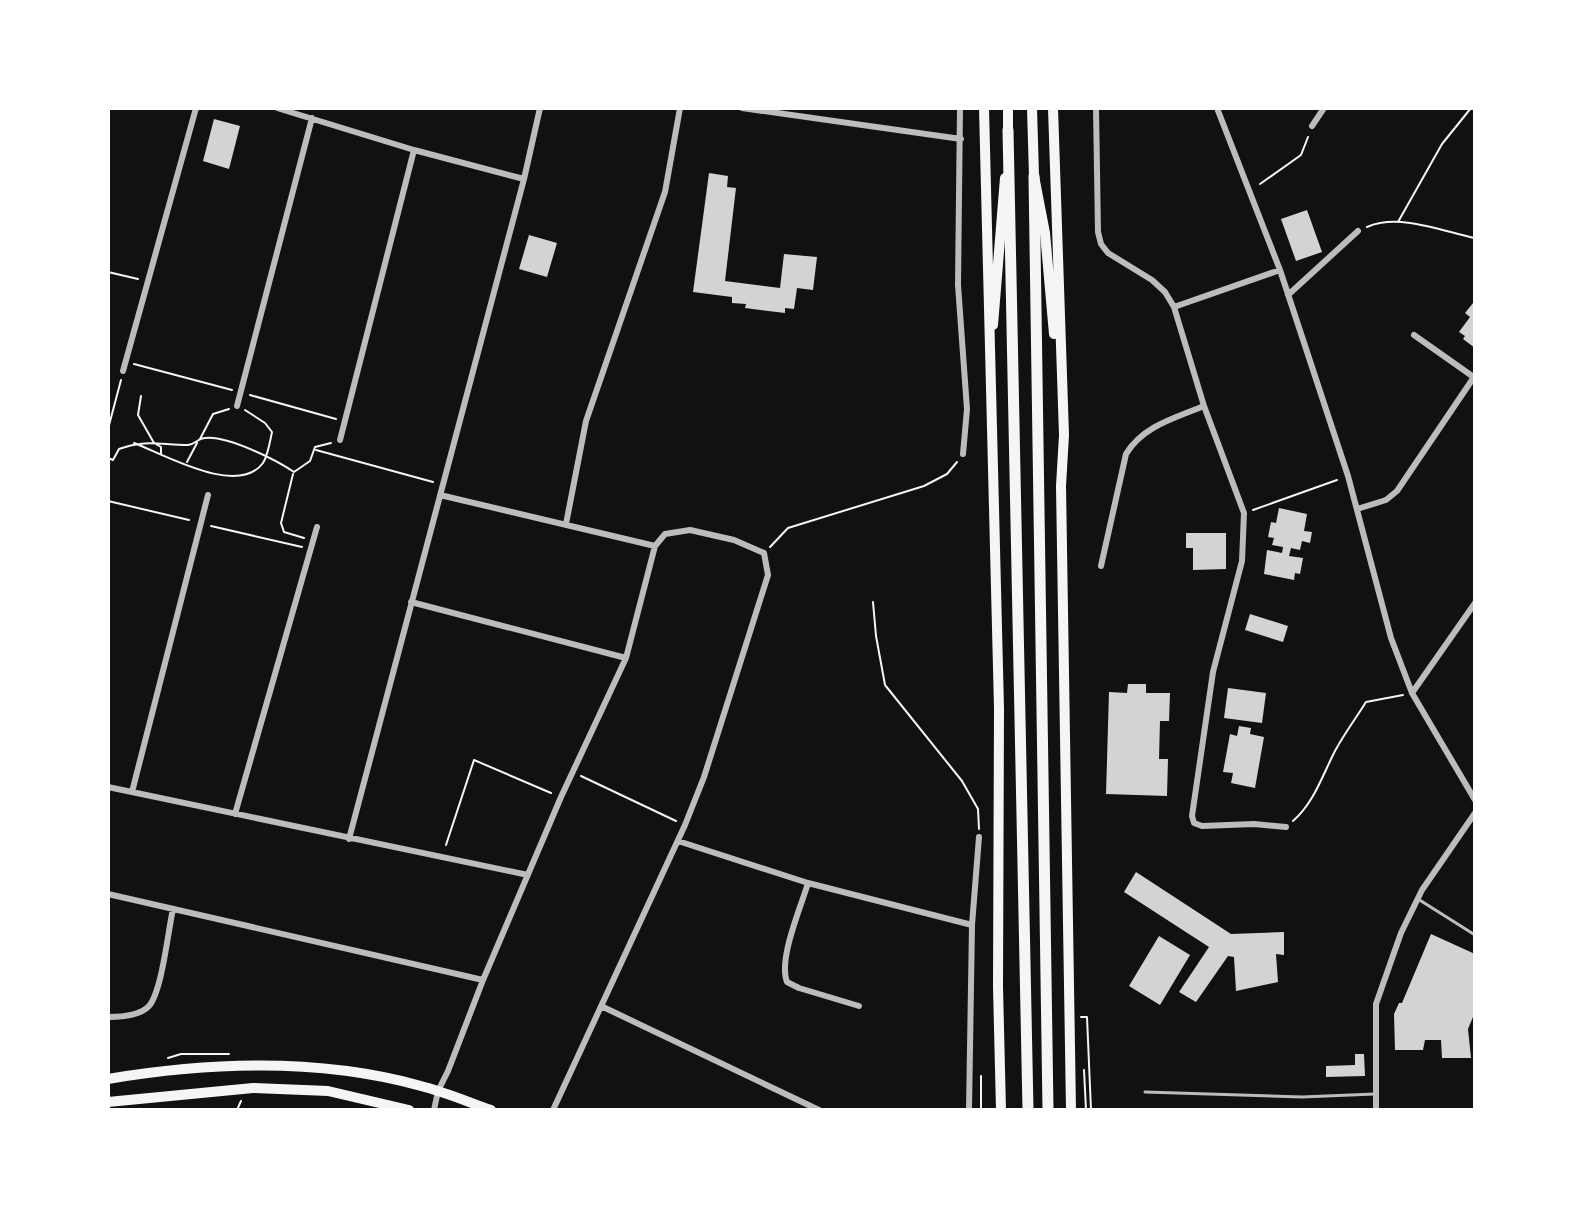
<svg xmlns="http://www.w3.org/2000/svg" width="1583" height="1218" font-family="'Noto Serif',serif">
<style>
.building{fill:#d3d3d3}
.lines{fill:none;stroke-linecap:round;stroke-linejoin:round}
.path{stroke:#f5f5f5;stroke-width:2}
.service{stroke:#bcbcbc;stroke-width:3}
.minor{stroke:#bcbcbc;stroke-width:6}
.primary{stroke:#f5f5f5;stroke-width:10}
.trunk{stroke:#f5f5f5;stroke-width:10}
.motorway{stroke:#f5f5f5;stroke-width:11}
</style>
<rect width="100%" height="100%" fill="#111"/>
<!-- building -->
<path class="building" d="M214,119L240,126L229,169L203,161Z
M709,173L728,176L727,187L736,188L725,281L780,288L784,254L817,257L813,290L797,288L794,309L785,308V313L745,308L746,304L732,303V297L693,292Z
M1307,210L1322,252L1296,261L1281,219Z
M529,235L557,243L547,277L519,269Z
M1473,303L1475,304V348L1463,339L1465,336L1459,332L1470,317L1465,313Z
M1279,508L1307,514L1304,531L1312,532L1310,543L1302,541L1300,550L1291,548L1289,556L1303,558L1300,574L1295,573L1294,580L1264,574L1267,550L1282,553L1283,547L1272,545L1274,538L1268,537L1271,522L1276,523Z
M1186,533H1226V569L1193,570V548H1186Z
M1250,614L1288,626L1283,642L1245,630Z
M1128,684H1146V693H1170L1169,721H1160L1159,759H1168L1167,796L1106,794L1109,692L1127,693Z
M1228,688L1266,693L1262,723L1224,718Z
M1239,726L1251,728L1250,734L1264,737L1255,788L1231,783L1233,773L1223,772L1230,734L1237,736Z
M1136,872L1231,934L1284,932V955L1276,954L1278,982L1236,991L1234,957L1228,956L1196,1002L1179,992L1209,947L1124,892Z
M1431,934L1475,954V1012L1468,1029L1471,1058H1442L1441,1040H1425L1423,1050H1395L1394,1014L1399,1003H1402Z
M1159,936L1190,955L1160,1005L1129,986Z
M1355,1054H1364L1365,1076L1326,1077V1066L1355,1065Z"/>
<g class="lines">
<!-- path -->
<path class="path" d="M1260,184L1301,155L1308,137
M1398,222L1442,144L1471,108
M1367,227C1399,213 1442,231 1475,238
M108,272L138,279
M134,364L232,390
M250,395L336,419
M141,396L138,415L154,443L161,447V454
M108,429L121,380
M200,439L213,414L229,409
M134,443C165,455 238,497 263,463C268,455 270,441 272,432L265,423L245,410
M316,450L433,482
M108,458L113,460L119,449C146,439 161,445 188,445C196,444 198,438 205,438C227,435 276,460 294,472L310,461L315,447L331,443
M187,462L197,443
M293,474L281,523L284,532L304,538
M108,501L189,520
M1253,510L1337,480
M211,526L302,547
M770,547L788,528L924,486L947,474L957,462
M873,602L876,636L885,685L962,781L978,809L979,829
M581,776L676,821
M1293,821C1314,803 1323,774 1335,751C1344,734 1356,718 1366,702L1403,695
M446,845L474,760L551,793
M1081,1017H1087L1091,1110
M168,1058L181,1054H229
M1084,1070L1086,1110
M981,1076V1110
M237,1110L241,1101"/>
<!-- service -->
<path class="service" d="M1418,899L1475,935
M1145,1092L1302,1097L1375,1094"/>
<!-- minor -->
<path class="minor" d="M277,108L414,150L524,179
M742,108L961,139
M960,108L958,285L967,409L963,454
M1096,108L1098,232L1101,244L1108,253L1152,280L1165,292L1174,307L1204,406L1244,513L1242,561L1213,672L1192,816L1194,823L1202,826L1254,824L1286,827
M1217,108L1280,270L1348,476L1391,638L1412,693L1475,800
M1312,126L1324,108
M1288,295L1358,231
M1174,307L1280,270
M1414,335L1475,378
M123,371L196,108
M237,406L312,118
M340,440L414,150
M440,495L655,546L665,534L690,530L734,540L764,553L768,575L704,777L685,825L553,1110
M1357,509L1386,500L1397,491L1474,377
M566,524L586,421L665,192L680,108
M1101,566L1126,454C1143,426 1175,418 1204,406
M411,602L626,658
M1412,693L1475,603
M108,787L528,875
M132,792L208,495
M235,814L317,527
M349,839L524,179L540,108
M678,841L808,883L972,925
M808,883C801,907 778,959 787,982L799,988L859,1006
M108,894L483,980
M601,1006L819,1110
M108,1017C121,1017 140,1016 149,1006C162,991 168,931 173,909
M434,1110L438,1091L448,1071L483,980L561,797L626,658L655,546
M969,1110L972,925L979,837
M1376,1110V1004L1401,933L1422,890L1475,813"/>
<!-- primary -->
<path class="primary" d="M108,1079C210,1062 320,1058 421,1086C445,1092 468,1102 491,1110
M108,1102L253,1088L328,1091L409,1110"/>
<!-- trunk -->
<path class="trunk" d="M984,108L999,708L998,987L1001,1110
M1032,108L1034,176L1045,233L1054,334
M1053,108L1064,435L1061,486L1071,1110
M1008,138V108
M993,325L1005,178"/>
<!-- motorway -->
<path class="motorway" d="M1008,130L1028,1110
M1034,176L1048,1110"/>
</g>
<!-- border -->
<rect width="1583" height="1218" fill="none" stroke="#ffffff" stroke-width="220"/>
</svg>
